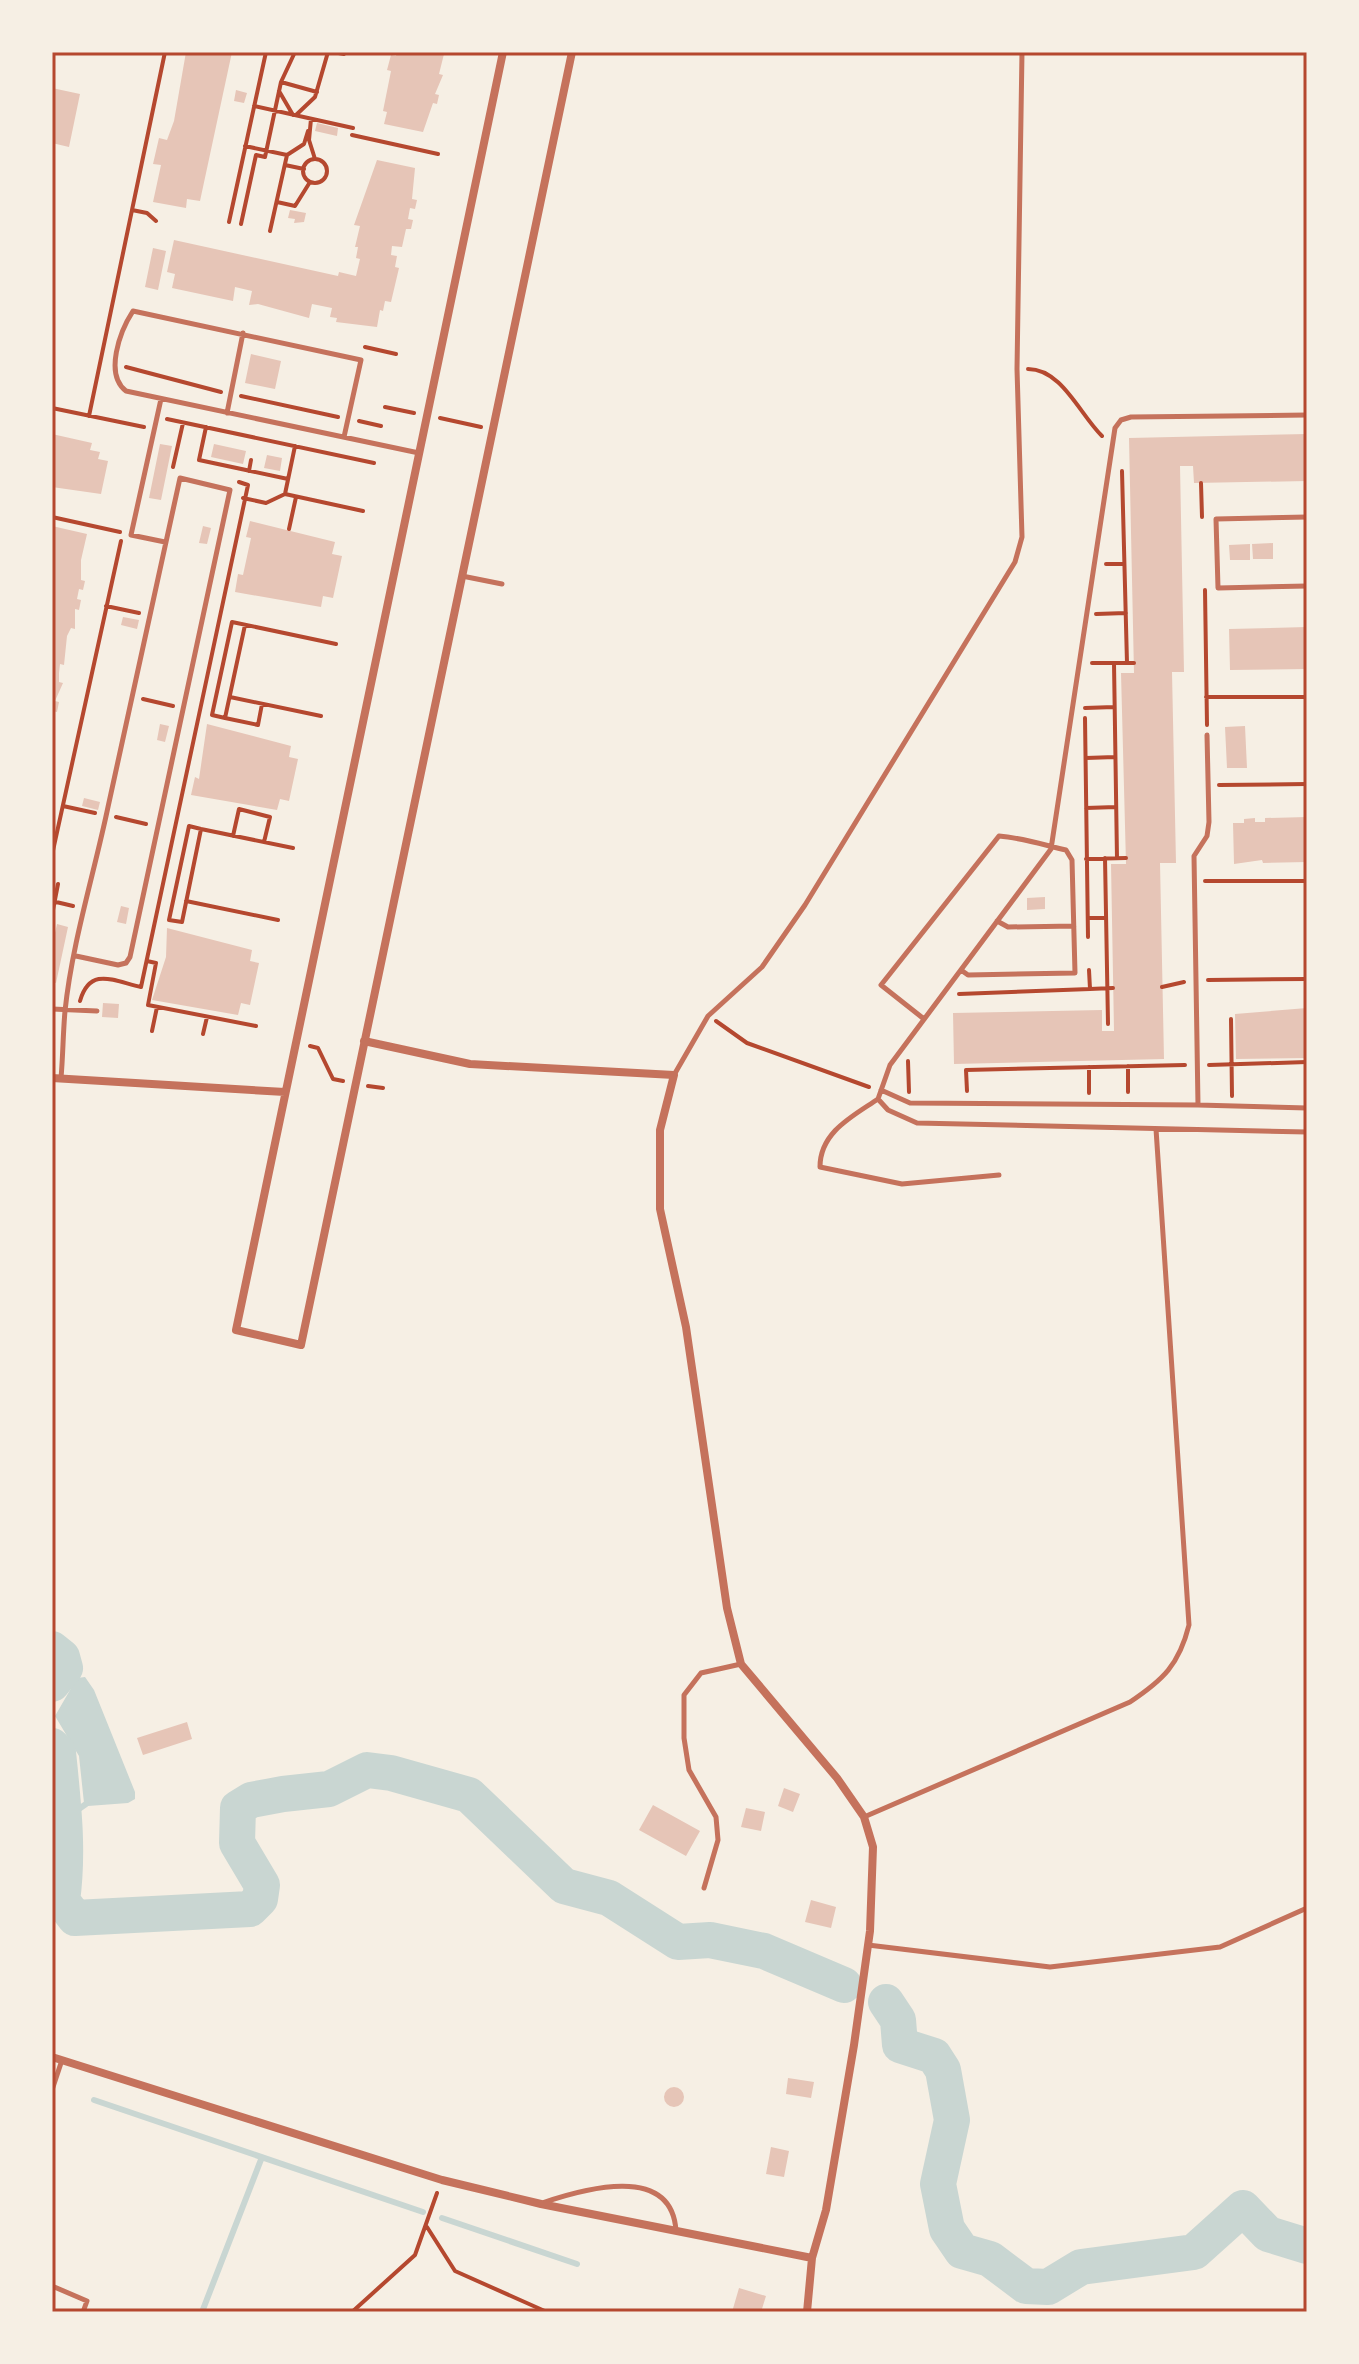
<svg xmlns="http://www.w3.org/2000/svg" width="1359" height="2364" font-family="'Alegreya Sans',sans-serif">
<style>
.water{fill:#c9d6d2}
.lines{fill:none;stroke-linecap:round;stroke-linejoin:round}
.stream{stroke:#c9d6d2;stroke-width:6}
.river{stroke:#c9d6d2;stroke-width:36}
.building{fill:#e6c5b7}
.path{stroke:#b5482f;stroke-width:4}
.service{stroke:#c5725c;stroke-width:5}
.minor{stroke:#c5725c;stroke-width:8}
.neatline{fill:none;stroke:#b5482f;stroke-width:3}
</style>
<rect width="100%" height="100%" fill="#f6efe4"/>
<!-- water -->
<path class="water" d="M85,1677L94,1690L135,1792V1799L128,1803L88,1806L84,1803L79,1756L55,1716L77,1678Z"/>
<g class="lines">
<!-- stream -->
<path class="stream" d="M66,1818L86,1804
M94,2100L423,2212
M442,2218L577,2264
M202,2312L262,2157"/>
<!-- river -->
<path class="river" d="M52,1649L62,1657L65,1668L52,1684
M52,1746L58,1752C63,1803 69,1850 62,1901L75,1918L250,1909L260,1899L262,1885L237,1843L238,1808L251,1800L283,1794L329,1789L367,1770L391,1773L469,1795L564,1886L609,1898L678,1942L710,1940L764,1951L844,1985
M886,2002L898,2020L900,2045L934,2056L943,2070L952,2120L938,2184L947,2229L962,2251L990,2259L1026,2286L1048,2287L1081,2267L1194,2252L1243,2208L1268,2234L1307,2246"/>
</g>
<!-- building -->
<path class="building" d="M186,52H232L200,201L187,199L186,208L153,202L161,165L153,164L159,138L167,140L174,121Z
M397,52L444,54L439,74L443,75L435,94L439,95L437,104L433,103L423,132L384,124L387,112L383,111L391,71L387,70L391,55L396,56Z
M52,88L80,94L69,147L52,143Z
M236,90L247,93L244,103L234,101Z
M317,123L338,128L337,136L315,131Z
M377,160L415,168L412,199L417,200L415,209L410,208L408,219L413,220L411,229H406L402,247L392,246L391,255L397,256L395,267L399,268L391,302L385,301L383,311L380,310L377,327L336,322L337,318L330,317L332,308L312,304L309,318L258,304L249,305L252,291L235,287L233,301L172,288L175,274L167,272L174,240L338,276L339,272L356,276L360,259L356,258L358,247H355L360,226L354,225Z
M290,210L306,213L304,222L294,223L295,219L288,218Z
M153,248L166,251L158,290L145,287Z
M251,354L281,361L275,389L245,383Z
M52,434L92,443L90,450L100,452L98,459L108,461L101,494L52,487Z
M1307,434V481L1194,483L1193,466H1180L1184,672H1172L1176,863H1160L1164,1059L954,1064L953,1013L1102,1010V1031H1114L1111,864H1126L1121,673H1134L1129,438Z
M160,444L172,446L161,500L149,498Z
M214,444L246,451L243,464L211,457Z
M267,455L282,458L280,471L264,468Z
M250,521L335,542L332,554L342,556L333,598L323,596L321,607L235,592L238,574L243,575L251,538L246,537Z
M52,526L87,534L81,560V580L85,581L83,590L79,589L77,599L81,600L79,610L75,609V629L71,628L67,636L64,665L60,664L59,673V682L63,683L55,701L59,702L57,712L52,711Z
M203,526L211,528L207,544L199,543Z
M1273,543V559H1253L1252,544Z
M1250,544V560H1230L1229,545Z
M123,617L139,620L137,629L121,625Z
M1307,627V669L1230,670L1229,629Z
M160,724L169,726L165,742L157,740Z
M207,724L291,746L289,757L298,759L289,801L280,799L277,810L191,795L195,777L199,779Z
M1245,726L1247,768H1227L1225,727Z
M84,798L100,802L98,810L82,806Z
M1307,817V862L1263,863L1262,860L1234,864L1233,823H1244V819L1255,818V822H1265V818Z
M1045,897V909L1027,910V898Z
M121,906L129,908L126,924L117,922Z
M57,924L68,927L56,983L52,982V946Z
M167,928L252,950L250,961L259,963L250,1005L241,1003L238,1015L152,1000L166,957Z
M103,1003L119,1004L118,1018L102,1017Z
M1307,1008V1058L1236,1059L1235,1014Z
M187,1722L192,1739L143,1755L137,1738Z
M784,1788L800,1794L793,1812L778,1806Z
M653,1805L700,1831L686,1856L639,1830Z
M746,1808L765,1812L761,1831L741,1827Z
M811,1900L836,1907L831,1928L805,1922Z
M788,2078L814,2082L811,2098L786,2094Z
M664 2097a10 10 0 1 1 20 0a10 10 0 1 1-20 0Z
M771,2147L789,2151L784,2177L766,2174Z
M739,2288L766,2296L761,2312H732Z"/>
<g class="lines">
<!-- path -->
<path class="path" d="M333,52L344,54
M281,82L317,92
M279,91L293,115
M254,106L353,128
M296,115L315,97L328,52
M311,119L309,140L315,159
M352,135L438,154
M245,146L287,155L270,231
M287,155L304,144L308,131
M303 171a12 12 0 1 1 24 0a12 12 0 1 1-24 0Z
M285,165L304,169
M277,202L295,206L310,182
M132,210L147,213L156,221
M229,222L266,52
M241,224L256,155L265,157L281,82L295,52
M365,347L396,354
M126,367L221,392
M1028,369C1062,369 1080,415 1102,436
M241,396L338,417
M385,407L414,413
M52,408L144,427
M89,416L165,52
M440,418L481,427
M167,419L374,463
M359,421L381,426
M206,427L199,460L288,479
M173,467L183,423
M249,471L251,460
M1122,471L1127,663
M1201,483L1202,517
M285,494L295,446
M243,498L266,503L285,494L363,511
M52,517L120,532
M289,529L296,497
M1106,564H1124
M1205,590L1207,725
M106,606L139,613
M1096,614L1126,613
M245,625L225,718L212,715L232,622L336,644
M1092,663H1134
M1114,663L1117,858
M230,697L321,716
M1206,697H1307
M143,699L173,706
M1085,708L1114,707
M225,718L258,725L262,704
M1085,718L1088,937
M1086,758L1115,757
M1219,785L1307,784
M63,806L95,813
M1086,808L1116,807
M116,817L146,824
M201,829L182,922L169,920L189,826L201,829L293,848
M233,836L239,809L270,817L264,842
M52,855L121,541
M1105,858L1108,1024
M1086,859L1126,858
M1205,881H1307
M52,901L73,906
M186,901L278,920
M52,915L58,884
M1088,918H1106
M147,961L156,963L148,1005L256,1026
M1208,980L1307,979
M1162,987L1184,982
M1090,989L1113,988
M959,994L1090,989L1089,970
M80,1001C90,966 114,981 141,987L248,485L239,482
M1231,1019L1232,1096
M716,1021L747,1043L869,1087
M152,1031L157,1007
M203,1034L207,1017
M310,1046L318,1048L333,1079L343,1081
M908,1061L909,1092
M1209,1065L1307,1062
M1128,1066V1092
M1089,1067V1093
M368,1086L383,1088
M967,1091L966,1070L1185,1065
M427,2227L455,2271L547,2312
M352,2312L415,2255L437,2193"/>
<!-- service -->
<path class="service" d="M161,399L131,535L165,542
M227,413L243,333
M1307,415L1131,417L1121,420L1115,428L1051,849L890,1065L878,1099L888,1110L917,1123L1307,1132
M344,437L361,360L133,311C120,331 104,374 126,391L419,453
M1307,517L1216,519L1218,588L1307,586
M462,576L502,584
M997,921L1008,927L1074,926
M52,1009L97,1011
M924,1019L881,985L999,836C1023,838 1044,845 1066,850L1072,860L1075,973L968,975L961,970
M674,1075L708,1016L762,967L805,905L1015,562L1022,537L1017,369L1022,52
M61,1078C63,1056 63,1033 65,1011C72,943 94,874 108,807C132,698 155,588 180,478L230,490L130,957L126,963L118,965L76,956
M881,1090L910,1103L1198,1105L1194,856L1207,836L1209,822L1207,735
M878,1099C853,1116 820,1132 820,1167L902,1184L999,1175
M1198,1105L1307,1108
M864,1817L1130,1702C1163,1680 1179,1665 1189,1625L1156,1129
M704,1888L718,1840L716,1817L689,1770L684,1738V1695L701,1673L741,1664
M868,1945L1050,1967L1220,1947L1307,1908
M52,2090L62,2060
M542,2203C583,2189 672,2163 676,2231
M52,2286L87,2301L83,2312"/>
<!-- minor -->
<path class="minor" d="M503,52L236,1330L301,1345L572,52
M364,1041L470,1064L674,1075L660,1130V1209L686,1327L727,1608L741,1664L837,1778L864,1817L873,1847L870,1931L854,2045L826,2210L812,2258L807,2312
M52,1078L285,1092
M52,2057L442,2180L541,2204L812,2258"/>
</g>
<!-- border -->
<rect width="1359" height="2364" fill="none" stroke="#f6efe4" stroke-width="108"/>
<rect x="54" y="54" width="1251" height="2256" class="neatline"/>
</svg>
